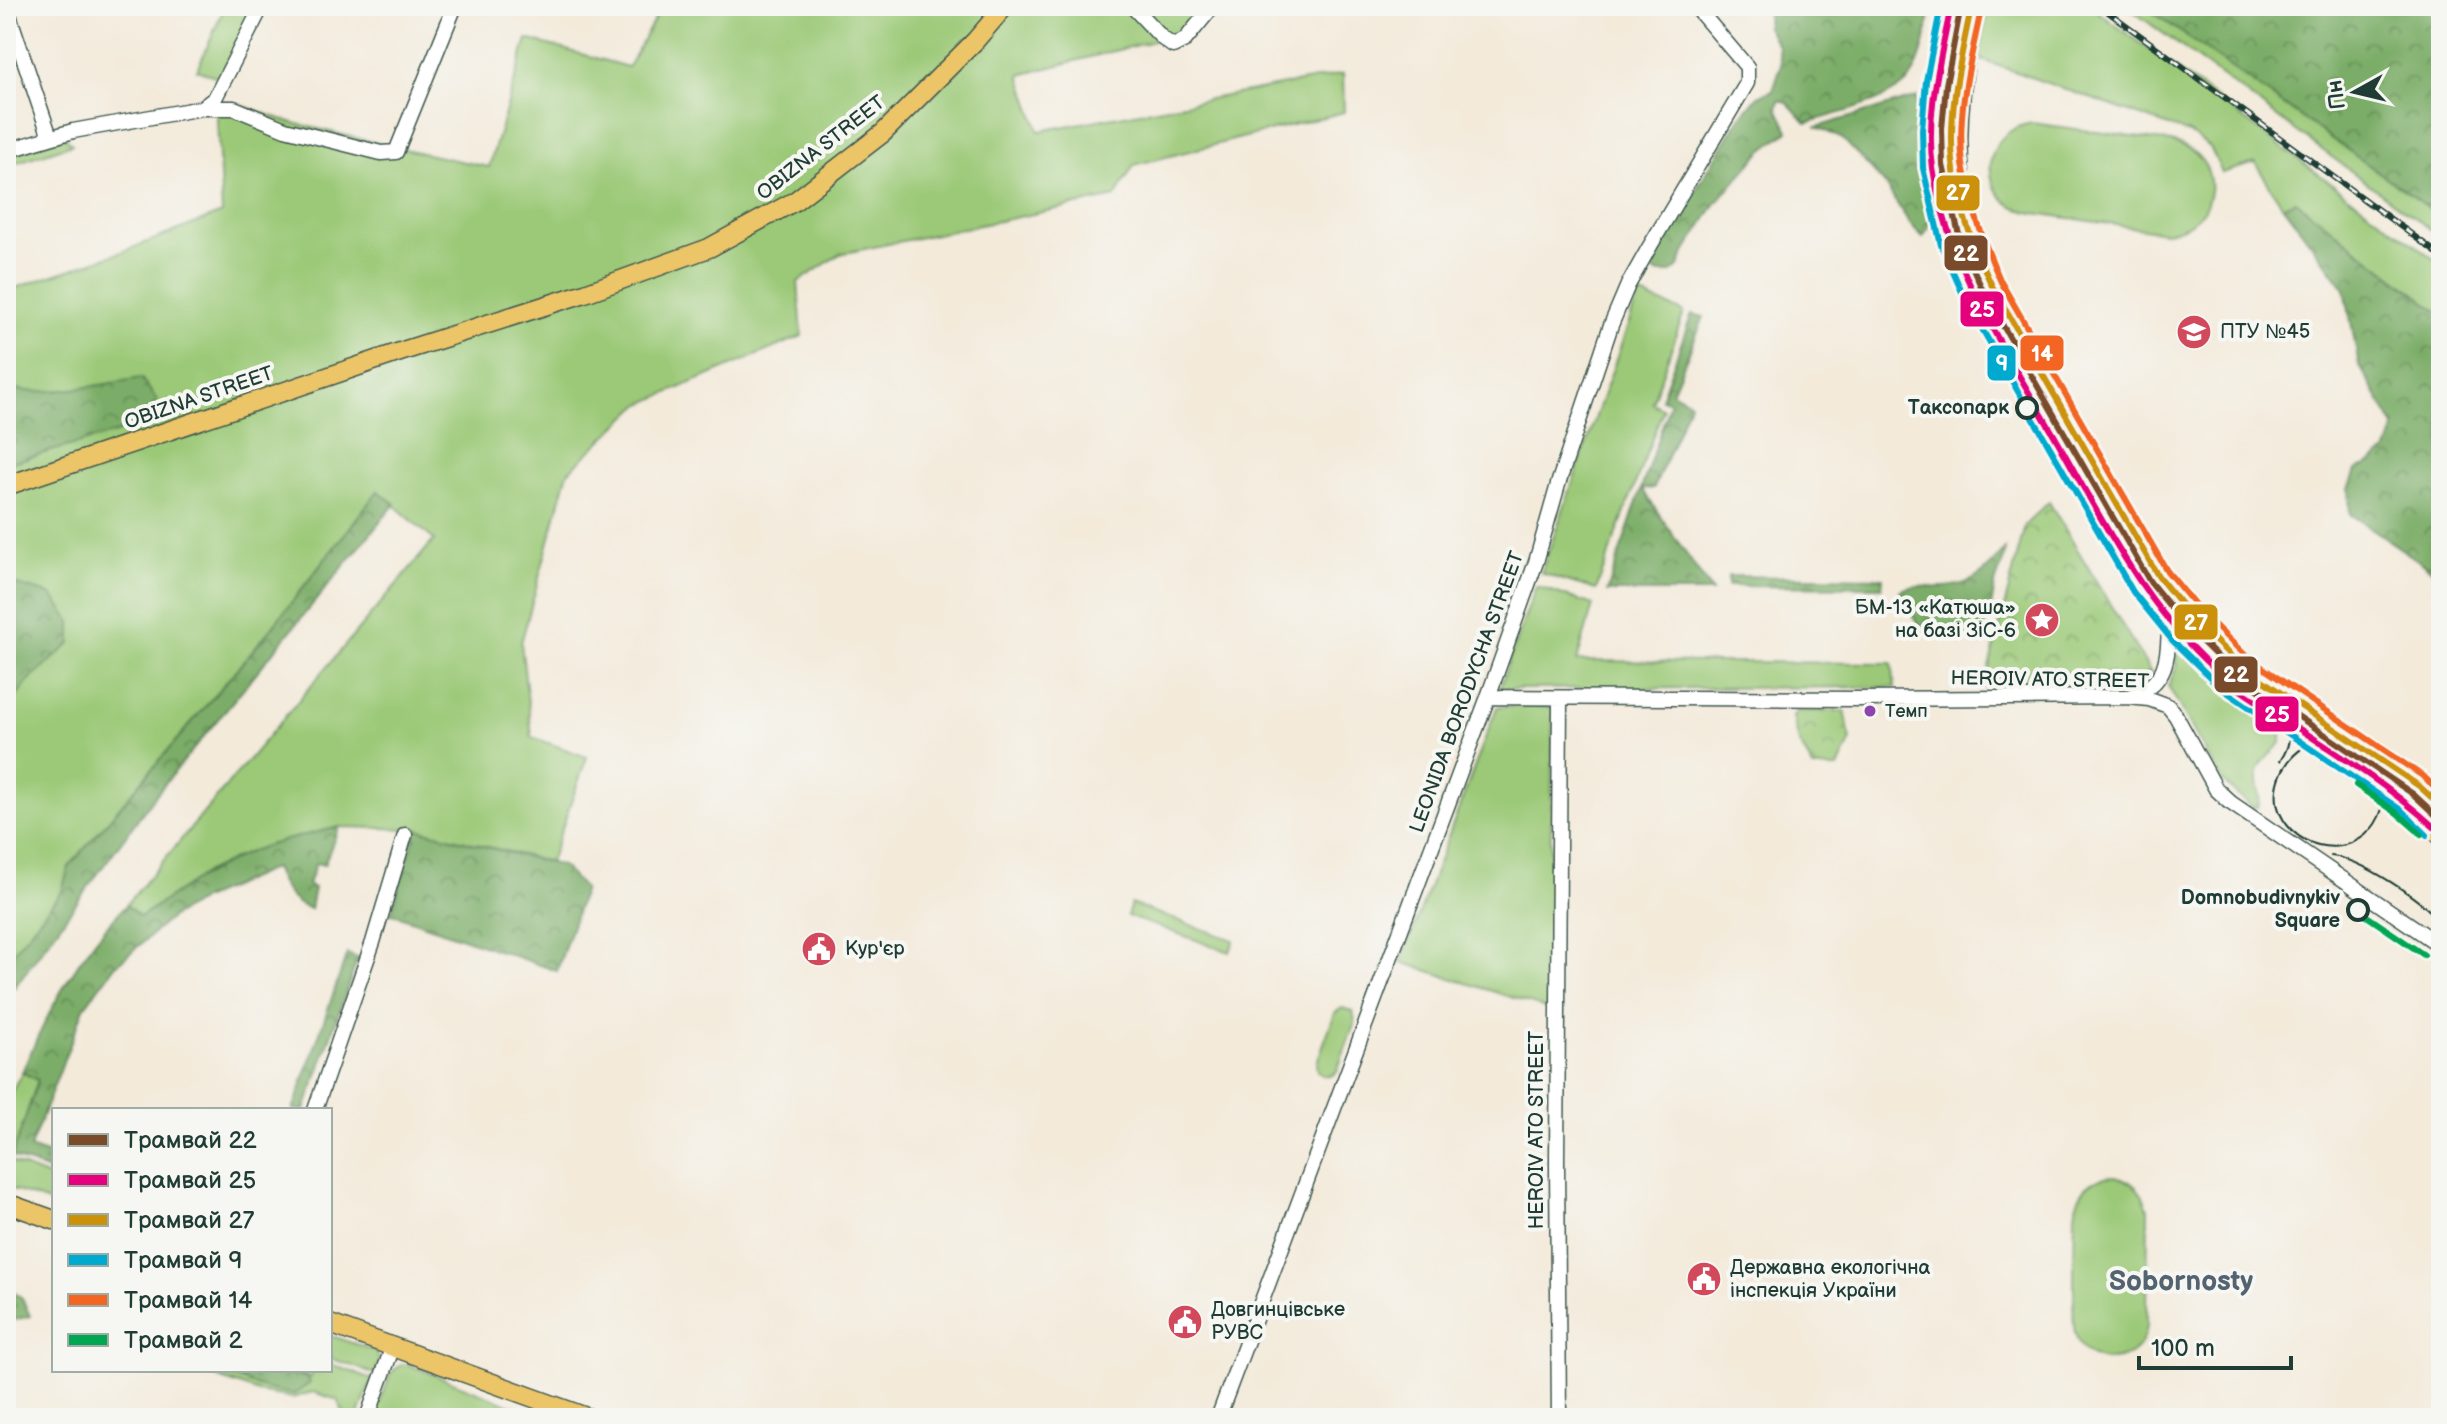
<svg xmlns="http://www.w3.org/2000/svg" width="2447" height="1424" font-family="'Balsamiq Sans',sans-serif">
<style>
.grass{fill:#9bc977;stroke:#5d8356;stroke-width:2}
.forest{fill:url(#forest-crowns);stroke:#4e754e;stroke-width:2}
.park{fill:url(#park-crowns);stroke:#5d8356;stroke-width:2}
.lines{fill:none;stroke-linecap:round;stroke-linejoin:round}
.minor-casing{stroke:#3f574d;stroke-width:17}
.major-casing{stroke:#3f574d;stroke-width:21}
.minor{stroke:#fff;stroke-width:14}
.major{stroke:#edc569;stroke-width:18}
.tram{stroke:#1f3d34;stroke-width:2}
.rail-casing{stroke:#1f3d34;stroke-width:6}
.rail{stroke:#f6f6f2;stroke-width:3;stroke-dasharray:9;stroke-linecap:butt}
.tram-1-casing{stroke:#f6f6f2;stroke-width:12}
.tram-2-casing{stroke:#f6f6f2;stroke-width:12}
.tram-3-casing{stroke:#f6f6f2;stroke-width:12}
.tram-4-casing{stroke:#f6f6f2;stroke-width:12}
.tram-5-casing{stroke:#f6f6f2;stroke-width:12}
.tram-6-casing{stroke:#f6f6f2;stroke-width:12}
.tram-1{stroke:#7a4b2a;stroke-width:6}
.tram-2{stroke:#e5007d;stroke-width:6}
.tram-3{stroke:#cc910a;stroke-width:6}
.tram-4{stroke:#00a9ce;stroke-width:6}
.tram-5{stroke:#f26522;stroke-width:6}
.tram-6{stroke:#00a651;stroke-width:6}
.stop-dot{fill:#f6f6f2;stroke:#1f3d34;stroke-width:4}
.bus-dot{fill:#8e44ad;stroke:#f6f6f2;stroke-width:3}
.labels{text-anchor:middle;dominant-baseline:central;stroke-width:8;stroke-linejoin:round;paint-order:stroke}
.bus-label{font-size:18px;fill:#1f3d34;stroke:#f6f6f2;text-anchor:start}
.street-label{font-size:20px;fill:#1f3d34;stroke:#f6f6f2}
.poi-label{font-size:20px;fill:#1f3d34;stroke:#f6f6f2;text-anchor:start}
.stop-label{font-size:20px;font-weight:bold;fill:#1f3d34;stroke:#f6f6f2;text-anchor:end}
.district-label{font-size:28px;font-weight:bold;fill:#536470;stroke:#f6f6f2}
.line-badge{stroke:#f6f6f2;stroke-width:3}
.badge-label{font-size:22px;text-anchor:middle;font-weight:bold;fill:#fff}
</style>
<defs>
<pattern id="forest-crowns" width="20" height="18" patternUnits="userSpaceOnUse" patternTransform="scale(2)"><rect width="20" height="18" fill="#7cad68"/><path d="M2 6a3 3 0 1 1 6 0M12 15a3 3 0 1 1 6 0" fill="none" stroke="#658e56"/></pattern>
<pattern id="park-crowns" width="20" height="18" patternUnits="userSpaceOnUse" patternTransform="scale(2)"><rect width="20" height="18" fill="#9bc977"/><path d="M2 6a3 3 0 1 1 6 0M12 15a3 3 0 1 1 6 0" fill="none" stroke="#7ea462"/></pattern>
</defs>
<rect width="100%" height="100%" fill="#f6f6f2"/>
<filter id="ink" filterUnits="userSpaceOnUse"><feTurbulence type="fractalNoise" baseFrequency=".0125" numOctaves="2"/><feDisplacementMap in="SourceGraphic" scale="16" xChannelSelector="R" yChannelSelector="G"/><feConvolveMatrix kernelMatrix="1 2 1 2 8 2 1 2 1" color-interpolation-filters="sRGB"/></filter>
<filter id="wash" filterUnits="userSpaceOnUse"><feTurbulence type="fractalNoise" baseFrequency=".006" numOctaves="4" result="noise"/><feDisplacementMap in="SourceGraphic" scale="32" xChannelSelector="R" yChannelSelector="G"/><feGaussianBlur stdDeviation="1.8" result="paint"/><feColorMatrix in="noise" values="0 0 0 0 0 0 0 0 0 0 0 0 0 0 0 0 0 1.4 0 .05"/><feComposite in="paint" operator="in"/></filter>
<g filter="url(#wash)">
<rect width="100%" height="100%" fill="#f3eada"/>
<!-- grass -->
<path class="grass" d="M225,6H257L221,78L197,70Z
M662,6H1213L1185,40L1161,39L1020,75L1039,131L1343,74L1344,112L1134,165L1115,197L840,254L798,282L802,336L639,405L568,472L521,643L532,737L587,757L550,862L417,829L339,827L265,846L236,858L208,871L140,917L126,905L434,540L378,491L270,630L69,867L62,891L6,961V712L27,682L47,663L18,585L6,584V291L122,252L222,213L216,101C244,103 267,116 294,123C359,139 424,154 489,167L527,39L628,67Z
M1988,6H2090L2441,264V314L2297,202L2283,206L2255,163L2222,173L2210,147L2189,133L1979,59Z
M2126,6H2144L2441,216V237Z
M2032,123L2171,142C2227,154 2222,226 2164,232L2028,212C1976,200 1979,131 2032,123Z
M65,137L72,144L6,166V156Z
M1639,294L1684,312L1652,403L1663,409L1596,590L1541,573Z
M1536,586L1593,605L1577,661L1892,663L1895,687L1499,689Z
M2177,642L2282,728V742C2269,756 2253,766 2258,788C2259,796 2261,799 2258,807H2251L2223,782L2168,686L2176,669Z
M1497,707H1553L1548,1009L1401,962Z
M1131,904L1234,940L1230,952L1127,916Z
M1342,1008L1353,1011L1355,1022L1337,1071C1331,1078 1323,1078 1318,1071L1317,1062L1335,1013Z
M22,1072L38,1080L12,1157L6,1155V1102Z
M6,1160L54,1179V1204L6,1187Z
M2115,1176C2133,1180 2143,1191 2148,1209L2147,1326C2143,1366 2085,1374 2075,1332C2072,1320 2074,1307 2074,1295C2074,1268 2074,1241 2075,1214C2077,1191 2091,1176 2115,1176Z
M330,1337H335L376,1351L379,1361L375,1374L330,1358Z
M330,1364L372,1379L358,1418C344,1418 342,1411 338,1400L313,1392L293,1398L258,1392L197,1370H293L311,1377L314,1370H330Z
M401,1364H407L544,1418H374L391,1373Z"/>
<!-- forest -->
<path class="forest" d="M1768,6H1931C1928,28 1923,60 1910,79C1892,102 1834,114 1806,123L1787,102L1779,100L1777,108L1788,131L1761,152L1716,203L1683,256L1679,267L1670,273H1657L1650,269L1654,259L1739,119L1758,96L1773,90L1781,65L1778,46L1767,27Z
M2144,6H2441V216Z
M1917,97L1915,139L1927,188L1930,226L1923,237L1910,224L1884,183L1843,139L1817,127Z
M2296,201L2441,314V576L2350,514L2349,489L2356,471L2386,453L2395,427L2359,365L2345,289L2283,206Z
M1692,314L1704,317L1672,392L1690,402L1654,488L1642,489L1712,592H1607L1670,402L1661,399Z
M141,378L157,400L144,419L122,431L6,464V384C25,402 114,382 141,378Z
M378,491L395,504L154,797L6,999V961L62,891L69,867L270,630Z
M2005,549C2006,562 1997,573 1995,585C1992,598 1991,617 1983,628C1971,645 1940,638 1923,634C1918,618 1903,608 1900,591C1911,585 1918,586 1931,587C1967,589 1983,577 2005,549Z
M1728,576L1883,578L1882,587L1728,586Z
M6,584L18,585L52,595L71,622V643L27,682L6,712Z
M339,827L324,865L316,863L308,884L314,888L310,909C289,902 283,888 274,868L203,899L172,917L115,966L84,1008L30,1148L54,1157V1173L12,1157L38,1080L22,1072C51,1006 75,958 126,905L140,917C180,890 220,861 266,846C290,838 315,833 339,827Z
M417,829L562,866L584,889L557,971L391,913Z
M347,954L358,958L305,1110H293Z
M6,1286L22,1298L30,1316L6,1322Z
M225,1370H286L309,1379L310,1383L294,1394C268,1391 248,1384 224,1372Z"/>
<!-- park -->
<path class="park" d="M2049,502L2151,673L2139,686L1984,687L2025,525Z
M1797,711H1844L1851,740L1838,768H1813L1799,742L1793,717Z"/>
</g>
<g filter="url(#ink)">
<g class="lines">
<defs>
<path id="minor" d="M6,6L50,137
M1132,6L1162,38L1173,46L1185,40L1213,6
M202,108L215,98L262,6
M6,151L73,131L202,108H234L285,129L381,153L396,152L455,6
M2132,696C2167,683 2168,659 2169,625
M1488,697L1859,699L2128,697L2149,699L2168,706L2176,716L2216,789L2231,803L2441,946
M315,1110L373,942L405,835
M367,1418L393,1346
M1218,1418L1488,697L1536,562L1559,481L1611,325L1628,285L1650,246L1747,83V67L1695,6
M1559,1418L1557,1164L1560,698"/>
<path id="major" d="M1949,6C1938,61 1928,119 1937,175C1949,252 1989,319 2027,387C2066,457 2108,527 2148,597C2202,671 2279,718 2354,769C2384,789 2415,809 2441,836
M1976,6C1964,63 1953,122 1961,181C1973,255 2011,316 2048,380C2079,435 2111,489 2142,544L2169,584L2228,648L2260,673L2424,784L2441,800
M6,486L406,350L585,293L709,248L795,201L883,133L975,41L1005,6
M6,1203L54,1220
M330,1324L589,1418"/>
</defs>
<!-- minor casing -->
<use href="#minor" class="minor-casing"/>
<!-- major casing -->
<use href="#major" class="major-casing"/>
<!-- minor -->
<use href="#minor" class="minor"/>
<!-- major -->
<use href="#major" class="major"/>
<!-- tram -->
<path class="tram" d="M2278,703C2292,722 2294,741 2280,761
M2349,745C2340,742 2329,738 2319,741C2289,748 2268,784 2280,813C2297,852 2352,859 2375,824C2389,802 2385,781 2373,760
M2331,856C2360,858 2423,900 2441,923"/>
<defs>
<path id="rail" d="M2100,6L2441,256"/>
</defs>
<!-- rail casing -->
<use href="#rail" class="rail-casing"/>
<!-- rail -->
<use href="#rail" class="rail"/>
<defs>
<path id="tram-1" d="M1961,6L1946,85L1942,129L1943,165L1960,239L1983,291L2150,582L2186,626L2234,673L2413,794L2441,820"/>
<path id="tram-2" d="M1951,6C1941,58 1925,114 1933,168C1948,267 2005,350 2054,435C2104,523 2148,615 2228,681C2243,693 2261,703 2278,715C2331,750 2387,784 2434,827"/>
<path id="tram-3" d="M1971,8C1961,58 1948,110 1953,162C1957,206 1974,247 1992,286L2158,576L2193,619L2240,665L2419,786L2441,806"/>
<path id="tram-4" d="M1941,6L1926,81L1922,130L1923,168L1941,245L1966,301L2133,592L2172,640L2221,688L2401,810L2427,835"/>
<path id="tram-5" d="M1981,10C1971,59 1956,113 1963,164C1970,206 1984,244 2001,282L2167,571L2201,612L2247,657L2424,777L2441,793"/>
<path id="tram-6" d="M2356,785L2397,813L2421,834
M2358,910L2424,955"/>
</defs>
<!-- tram-1 casing -->
<use href="#tram-1" class="tram-1-casing"/>
<!-- tram-2 casing -->
<use href="#tram-2" class="tram-2-casing"/>
<!-- tram-3 casing -->
<use href="#tram-3" class="tram-3-casing"/>
<!-- tram-4 casing -->
<use href="#tram-4" class="tram-4-casing"/>
<!-- tram-5 casing -->
<use href="#tram-5" class="tram-5-casing"/>
<!-- tram-6 casing -->
<use href="#tram-6" class="tram-6-casing"/>
<!-- tram-1 -->
<use href="#tram-1" class="tram-1"/>
<!-- tram-2 -->
<use href="#tram-2" class="tram-2"/>
<!-- tram-3 -->
<use href="#tram-3" class="tram-3"/>
<!-- tram-4 -->
<use href="#tram-4" class="tram-4"/>
<!-- tram-5 -->
<use href="#tram-5" class="tram-5"/>
<!-- tram-6 -->
<use href="#tram-6" class="tram-6"/>
</g>
</g>
<!-- icons -->
<defs>
<symbol id="university-disc" viewBox="-11 -11 22 22"><circle r="9.5" fill="#d1495b" stroke="#f6f6f2"/><path d="M0-5L7-2L0 1L-7-2ZM-4 1L0 2.5L4 1V4Q0 6-4 4Z" fill="#fff"/></symbol>
<symbol id="sight-disc" viewBox="-11 -11 22 22"><circle r="9.5" fill="#d1495b" stroke="#f6f6f2"/><path d="M0-6L1.8-2.2L6-1.7L2.9 1.2L3.7 5.4L0 3.3L-3.7 5.4L-2.9 1.2L-6-1.7L-1.8-2.2Z" fill="#fff"/></symbol>
<symbol id="civic-disc" viewBox="-11 -11 22 22"><circle r="9.5" fill="#d1495b" stroke="#f6f6f2"/><path d="M-.6-6.5H3V-4.5H.6V-3L4-1V1h2V6H-6V1h2V-1L-.6-3ZM-1.2 2.5V6h2.4V2.5Z" fill="#fff"/></symbol>
</defs>
<g fill-rule="evenodd">
<use href="#university-disc" x="2174" y="312" width="40" height="40"/>
<use href="#sight-disc" x="2022" y="600" width="40" height="40"/>
<use href="#civic-disc" x="799" y="929" width="40" height="40"/>
<use href="#civic-disc" x="1684" y="1259" width="40" height="40"/>
<use href="#civic-disc" x="1165" y="1302" width="40" height="40"/>
</g>
<!-- markers -->
<g class="stop-dot">
<circle cx="2027" cy="408" r="10"/>
<circle cx="2358" cy="910" r="10"/>
</g>
<circle class="bus-dot" cx="1870" cy="711" r="7"/>
<g class="labels">
<!-- bus labels -->
<g class="bus-label">
<text x="1885" y="711">Темп</text>
</g>
<!-- street labels -->
<g class="street-label">
<text transform="translate(821 148) rotate(-38)">OBIZNA STREET</text>
<text transform="translate(199 398) rotate(-19)">OBIZNA STREET</text>
<text transform="translate(2050 680) rotate(1)">HEROIV ATO STREET</text>
<text transform="translate(1467 692) rotate(-70)">LEONIDA BORODYCHA STREET</text>
<text transform="translate(1537 1130) rotate(-90)">HEROIV ATO STREET</text>
</g>
<!-- poi labels -->
<g class="poi-label">
<text x="2220" y="332">ПТУ №45</text>
<text x="2016" y="608" text-anchor="end">БМ-13 «Катюша»<tspan x="2016" dy="23">на базі ЗіС-6</tspan></text>
<text x="845" y="949">Кур'єр</text>
<text x="1730" y="1268">Державна екологічна<tspan x="1730" dy="23">інспекція України</tspan></text>
<text x="1211" y="1310">Довгинцівське<tspan x="1211" dy="23">РУВС</tspan></text>
</g>
<!-- stop labels -->
<g class="stop-label">
<text x="2009" y="408">Таксопарк</text>
<text x="2340" y="898">Domnobudivnykiv<tspan x="2340" dy="23">Square</tspan></text>
</g>
<!-- district labels -->
<g class="district-label">
<text x="2181" y="1281">Sobornosty</text>
</g>
</g>
<g class="line-badge">
<rect x="1935" y="174" width="46" height="38" rx="8" fill="#cc910a"/>
<rect x="1943" y="234" width="46" height="38" rx="8" fill="#7a4b2a"/>
<rect x="1959" y="290" width="46" height="38" rx="8" fill="#e5007d"/>
<rect x="2019" y="334" width="46" height="38" rx="8" fill="#f26522"/>
<rect x="1986" y="344" width="31" height="38" rx="8" fill="#00a9ce"/>
<rect x="2173" y="603" width="46" height="38" rx="8" fill="#cc910a"/>
<rect x="2213" y="655" width="46" height="39" rx="8" fill="#7a4b2a"/>
<rect x="2254" y="695" width="46" height="38" rx="8" fill="#e5007d"/>
</g>
<g class="badge-label">
<text x="1958" y="200">27</text>
<text x="1966" y="261">22</text>
<text x="1982" y="317">25</text>
<text x="2042" y="361">14</text>
<text x="2002" y="371">9</text>
<text x="2196" y="630">27</text>
<text x="2236" y="682">22</text>
<text x="2277" y="722">25</text>
</g>
<!-- margin -->
<rect width="2447" height="1424" fill="none" stroke="#f6f6f2" stroke-width="32"/>
<!-- legend -->
<rect x="52" y="1108" width="280" height="264" fill="#f6f6f2" stroke="#a0aca6" stroke-width="2"/>
<rect x="68" y="1134" width="40" height="12" fill="#7a4b2a" stroke="#a0aca6" stroke-width="2"/>
<text x="124" y="1148" font-size="24" fill="#1f3d34">Трамвай 22</text>
<rect x="68" y="1174" width="40" height="12" fill="#e5007d" stroke="#a0aca6" stroke-width="2"/>
<text x="124" y="1188" font-size="24" fill="#1f3d34">Трамвай 25</text>
<rect x="68" y="1214" width="40" height="12" fill="#cc910a" stroke="#a0aca6" stroke-width="2"/>
<text x="124" y="1228" font-size="24" fill="#1f3d34">Трамвай 27</text>
<rect x="68" y="1254" width="40" height="12" fill="#00a9ce" stroke="#a0aca6" stroke-width="2"/>
<text x="124" y="1268" font-size="24" fill="#1f3d34">Трамвай 9</text>
<rect x="68" y="1294" width="40" height="12" fill="#f26522" stroke="#a0aca6" stroke-width="2"/>
<text x="124" y="1308" font-size="24" fill="#1f3d34">Трамвай 14</text>
<rect x="68" y="1334" width="40" height="12" fill="#00a651" stroke="#a0aca6" stroke-width="2"/>
<text x="124" y="1348" font-size="24" fill="#1f3d34">Трамвай 2</text>
<!-- north arrow -->
<g transform="translate(2355 92) rotate(262)" stroke="#f6f6f2" stroke-width="6" paint-order="stroke">
<path d="M0-6L14 30L0 20L-14 30Z" fill="#1f3d34"/>
<text y="-12" font-size="22" font-weight="bold" text-anchor="middle" fill="#1f3d34">Пн</text>
</g>
<!-- scale -->
<path d="M2139 1356v12h152v-12" fill="none" stroke="#1f3d34" stroke-width="4"/>
<text x="2151" y="1356" font-size="24" fill="#1f3d34" stroke="#f6f6f2" stroke-width="6" paint-order="stroke">100 m</text>
</svg>
